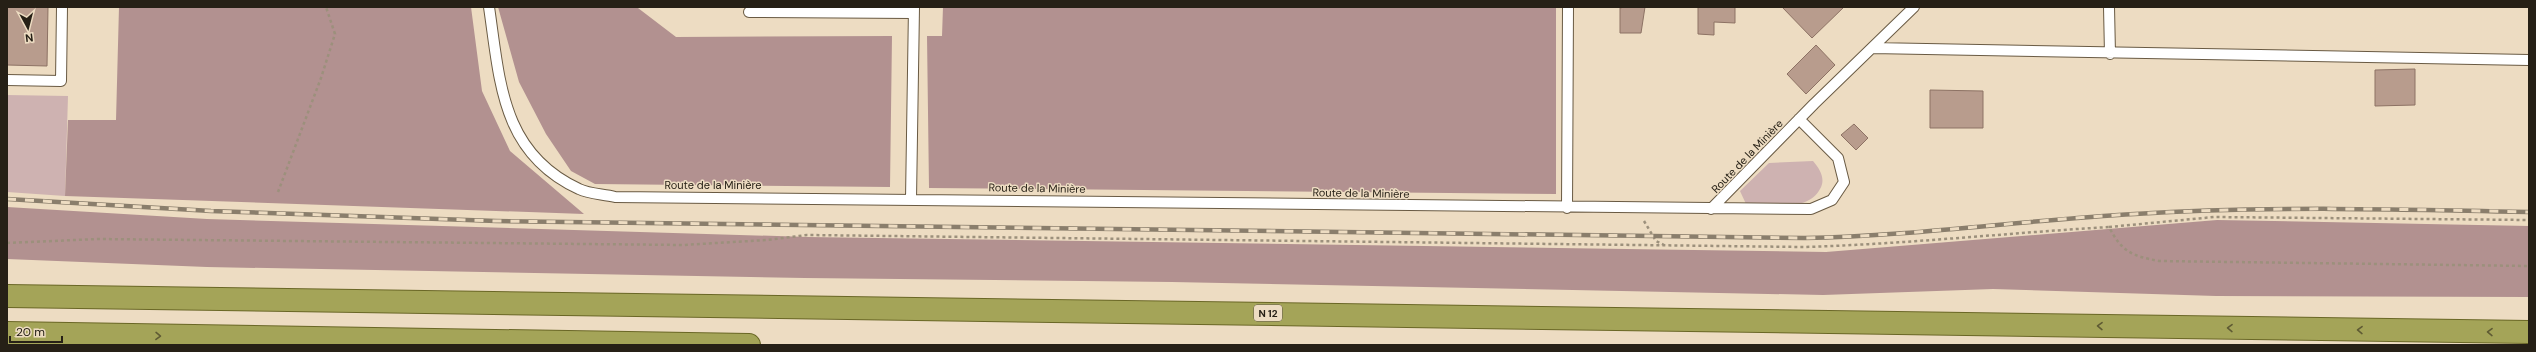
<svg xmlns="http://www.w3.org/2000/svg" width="2536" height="352" font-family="'DM Sans',sans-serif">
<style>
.green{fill:#ceb2b1}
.forest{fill:#b29190}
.building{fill:#b89c8d;stroke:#8d7264}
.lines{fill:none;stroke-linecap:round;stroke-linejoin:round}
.service-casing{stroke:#695a43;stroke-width:12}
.trunk-casing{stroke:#6a6726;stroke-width:24}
.path{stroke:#9c907c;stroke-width:2.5;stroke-dasharray:3 3;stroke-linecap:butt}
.service{stroke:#fff;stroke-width:10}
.trunk{stroke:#a4a458;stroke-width:22}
.rail-casing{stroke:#8a7e6c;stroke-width:4.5}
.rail{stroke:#eddcc2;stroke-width:3;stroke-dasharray:9;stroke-linecap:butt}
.oneway{stroke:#5f5b34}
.labels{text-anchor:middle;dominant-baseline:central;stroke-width:3;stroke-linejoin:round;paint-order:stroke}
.shield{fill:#eddcc2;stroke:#62584a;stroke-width:1}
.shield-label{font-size:10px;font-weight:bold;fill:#262016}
.street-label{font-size:11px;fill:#262016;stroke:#eddcc2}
</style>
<rect width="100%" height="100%" fill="#eddcc2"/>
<!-- green -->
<path class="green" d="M7,95L68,96L65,196L7,192Z
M1813,161C1820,169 1826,179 1820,189C1807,213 1769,204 1746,204L1740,191L1769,163Z"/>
<!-- forest -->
<path class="forest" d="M119,7H471L482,91L510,151L584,214L65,196L68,120H116Z
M498,7L638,8L676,37L892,36L890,187L595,184L571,171L546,134L519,82Z
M943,7H1556V194L929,188L927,36H942Z
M7,207L207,219L808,237L1826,252L2217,220L2529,226V297L2216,296L1993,289L1823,295L1172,282L805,278L207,267L7,259Z"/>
<!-- building -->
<path class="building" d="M7,7H48L47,66L7,65Z
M1625,7H1645L1641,33H1620V8Z
M1698,7H1735V23L1714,22V35L1698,34Z
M1782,7H1844L1812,38Z
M1816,45L1835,65L1806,94L1787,74Z
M2415,69V105L2375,106V70Z
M1930,90L1983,91V128H1930Z
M1854,124L1868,138L1856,150L1841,135Z"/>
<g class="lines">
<defs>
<path id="service" d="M489,7C500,81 501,153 579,189C589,194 603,194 615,197L1811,209L1832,200L1844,182L1838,158L1799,119
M2109,7L2110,54
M749,12L913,13
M1872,48L2529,60
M7,80L61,81L62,7
M911,199L914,7
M1567,208L1568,7
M1711,209L1814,104L1914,7"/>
<path id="trunk" d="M7,296L2529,332
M7,333L749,345"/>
</defs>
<!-- service casing -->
<use href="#service" class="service-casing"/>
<!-- trunk casing -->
<use href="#trunk" class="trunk-casing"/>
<!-- path -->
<path class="path" d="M278,192L321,78L335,34L326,7
M1644,221L1656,241L1664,245
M2109,227L2214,217L2529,220
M7,243L98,239L683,245L767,240L807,235L1804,247C1906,244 2007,233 2109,227C2122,252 2132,256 2159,261L2529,266"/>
<!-- service -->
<use href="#service" class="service"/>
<!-- trunk -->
<use href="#trunk" class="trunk"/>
<defs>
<path id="rail" d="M7,199L211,211L496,221L1805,238C1915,236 2025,220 2135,214C2266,206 2398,209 2529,212"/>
</defs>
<!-- rail casing -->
<use href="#rail" class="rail-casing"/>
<!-- rail -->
<use href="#rail" class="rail"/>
</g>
<!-- one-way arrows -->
<defs><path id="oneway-chevron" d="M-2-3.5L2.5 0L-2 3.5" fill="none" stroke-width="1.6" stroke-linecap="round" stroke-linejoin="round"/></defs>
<g class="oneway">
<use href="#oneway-chevron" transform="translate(2100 326) rotate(-179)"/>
<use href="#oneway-chevron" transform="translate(2230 328) rotate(-179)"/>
<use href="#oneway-chevron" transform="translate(2360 330) rotate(-179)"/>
<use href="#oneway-chevron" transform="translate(2490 332) rotate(-179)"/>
<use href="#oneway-chevron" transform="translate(158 336) rotate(1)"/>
</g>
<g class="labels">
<!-- shield labels -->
<rect class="shield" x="1254" y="305" width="28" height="16" rx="3"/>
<g class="shield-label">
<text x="1268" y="313">N 12</text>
</g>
<!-- street labels -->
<g class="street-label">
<text transform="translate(1747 156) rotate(-46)">Route de la Minière</text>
<text x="713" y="185">Route de la Minière</text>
<text transform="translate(1037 188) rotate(1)">Route de la Minière</text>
<text transform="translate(1361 193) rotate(1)">Route de la Minière</text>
</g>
</g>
<!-- border -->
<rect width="2536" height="352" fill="none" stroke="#262016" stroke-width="16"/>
<!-- north arrow -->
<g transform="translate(28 28) rotate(173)" stroke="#eddcc2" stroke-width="3" paint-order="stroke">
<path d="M0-3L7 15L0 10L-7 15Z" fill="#262016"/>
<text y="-6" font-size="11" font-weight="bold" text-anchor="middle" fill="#262016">N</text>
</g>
<!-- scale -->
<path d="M10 336v6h52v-6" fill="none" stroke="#262016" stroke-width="2"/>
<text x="16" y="336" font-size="12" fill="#262016" stroke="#eddcc2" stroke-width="3" paint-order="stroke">20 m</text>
</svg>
